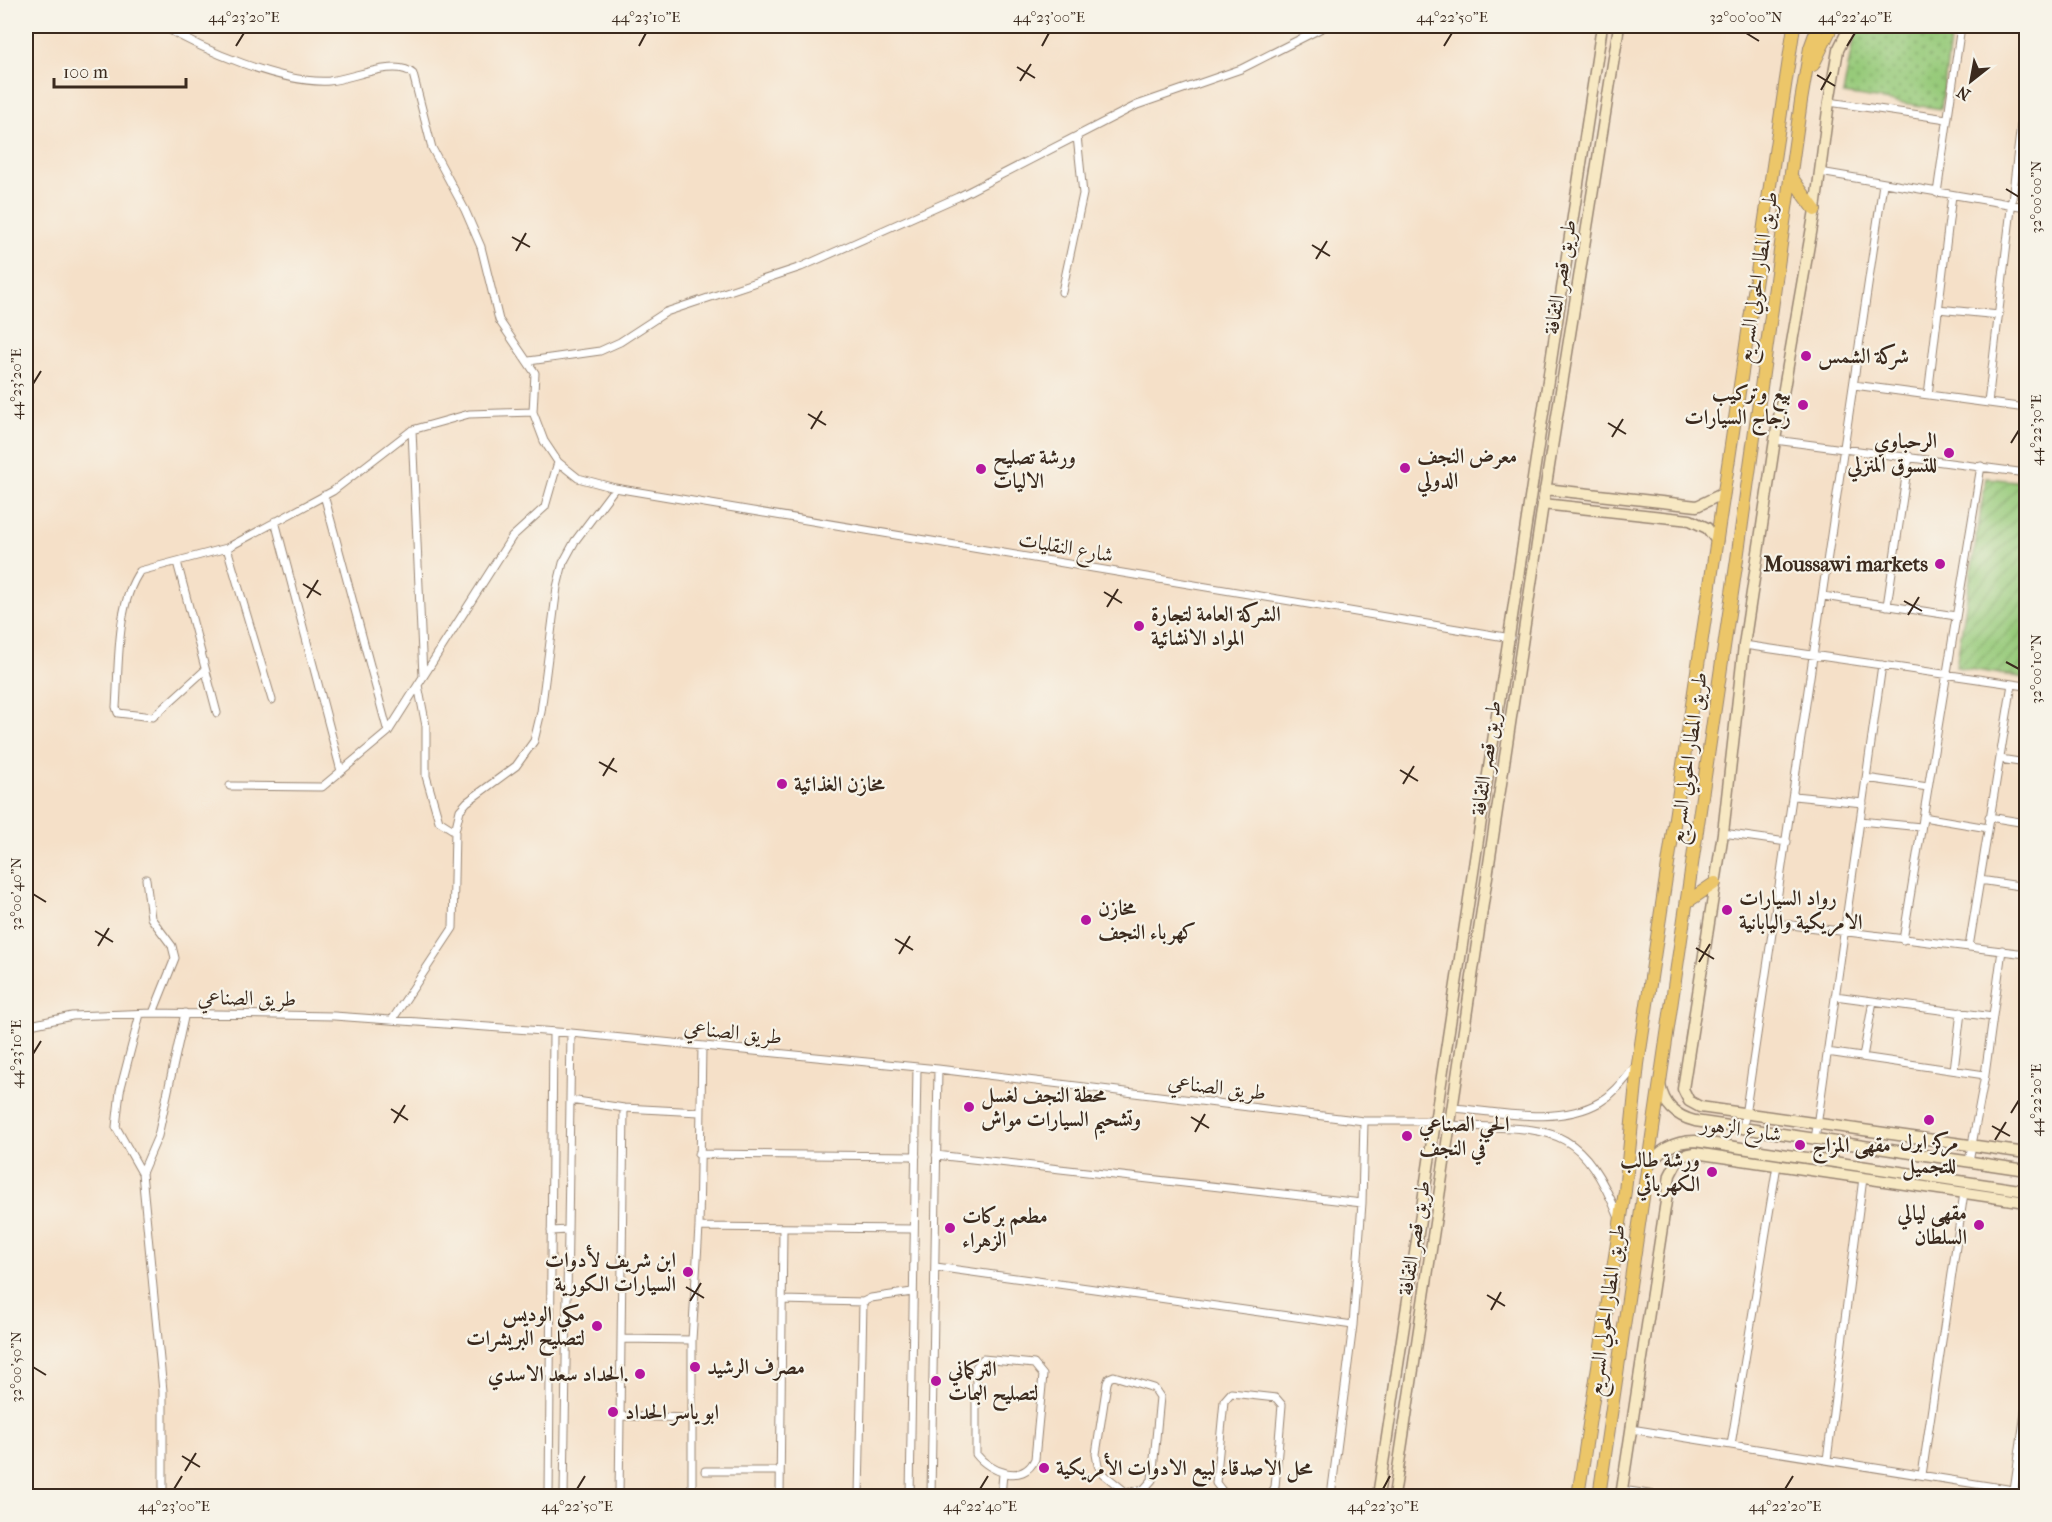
<svg xmlns="http://www.w3.org/2000/svg" width="2052" height="1522" font-family="'IM FELL French Canon',Amiri,serif">
<style>
.grass{fill:url(#grass-dots);stroke:#697a4c;stroke-width:1.5}
.garden{fill:url(#garden-furrows);stroke:#697a4c;stroke-width:1.5}
.lines{fill:none;stroke-linecap:round;stroke-linejoin:round}
.street-casing{stroke:#988573;stroke-width:9}
.secondary-casing{stroke:#988573;stroke-width:13}
.highway-casing{stroke:#988573;stroke-width:14}
.street{stroke:#fff;stroke-width:7}
.secondary{stroke:#f7e8c3;stroke-width:10}
.highway{stroke:#ecc669;stroke-width:12}
.ticks{fill:none;stroke:#3b2a1e;stroke-width:2}
.poi-dot{fill:#b5179e;stroke:#f7f3e8;stroke-width:2}
.labels{text-anchor:middle;dominant-baseline:central;stroke-width:4.5;stroke-linejoin:round;paint-order:stroke}
.street-label{font-size:21px;fill:#3b2a1e;stroke:#f7f3e8}
.poi-label{font-size:21px;font-weight:bold;fill:#3b2a1e;stroke:#f7f3e8;text-anchor:start}
.neatline{fill:none;stroke:#3b2a1e;stroke-width:2}
.ticks-label{font-size:15px;text-anchor:middle;fill:#3b2a1e}
</style>
<defs>
<pattern id="grass-dots" width="8" height="8" patternUnits="userSpaceOnUse" patternTransform="scale(1.5)"><rect width="8" height="8" fill="#97ca7a"/><path d="M2 2h.1M6 6h.1" fill="none" stroke="#7ca463" stroke-width="1.8" stroke-linecap="round"/></pattern>
<pattern id="garden-furrows" width="10" height="10" patternUnits="userSpaceOnUse" patternTransform="scale(1.5)"><rect width="10" height="10" fill="#97ca7a"/><path d="M-1 1l2-2M0 10L10 0M9 11l2-2" fill="none" stroke="#7ca463"/></pattern>
</defs>
<rect width="100%" height="100%" fill="#f7f3e8"/>
<filter id="ink" filterUnits="userSpaceOnUse"><feTurbulence type="fractalNoise" baseFrequency=".0167" numOctaves="2"/><feDisplacementMap in="SourceGraphic" scale="12" xChannelSelector="R" yChannelSelector="G"/><feConvolveMatrix kernelMatrix="1 2 1 2 8 2 1 2 1" color-interpolation-filters="sRGB"/></filter>
<filter id="wash" filterUnits="userSpaceOnUse"><feTurbulence type="fractalNoise" baseFrequency=".008" numOctaves="4" result="noise"/><feDisplacementMap in="SourceGraphic" scale="24" xChannelSelector="R" yChannelSelector="G"/><feGaussianBlur stdDeviation="1.35" result="paint"/><feColorMatrix in="noise" values="0 0 0 0 0 0 0 0 0 0 0 0 0 0 0 0 0 1.4 0 .05"/><feComposite in="paint" operator="in"/></filter>
<g filter="url(#wash)">
<rect width="100%" height="100%" fill="#f5e0c8"/>
<!-- grass -->
<path class="grass" d="M1859,26H1952L1941,109L1843,94L1853,41Z"/>
<!-- garden -->
<path class="garden" d="M1986,478L2026,482V678L1956,667Z"/>
</g>
<g filter="url(#ink)">
<g class="lines">
<defs>
<path id="street" d="M163,26C202,50 283,84 329,81C351,79 397,58 413,74L432,148L465,210L481,247L499,320L535,373L533,412L544,441L558,462L578,478L615,488L1511,638
M1829,102L1947,119
M1820,172L2026,207
M1937,193L1961,26
M1062,292L1083,194L1077,136
M1938,309L1999,315
M529,361L600,351L620,342L666,312L801,267L958,197L1137,105L1241,69L1326,26
M1854,385L2026,408
M1928,395L1952,195
M1988,403L2026,82
M412,430L423,676
M1775,440L2026,473
M324,495L388,732
M275,521L341,771
M227,548L272,700
M177,562L217,713
M1823,596L1956,616
M1887,606L1909,456
M1744,645L2026,686
M205,670L153,717L118,713L116,707C119,667 116,604 140,571L227,548L333,491L412,430L469,414L533,412
M418,685L426,726V776L439,821L455,831
M2000,759L2026,763
M1866,778L1928,787
M230,786L322,787L388,732L512,537L545,507L558,462
M1794,796L1863,803
M1923,817L1988,828
M1989,817L2026,823
M1860,821L1921,827
M1723,833L1787,842
M146,879L151,918L172,946L175,958L153,1013
M1980,880L2026,887
M1775,923L2026,954
M1903,940L1981,466
M1969,947L2012,684
M1835,996L1993,1017
M140,1014L120,1091L116,1127L142,1173
M392,1020L453,928L455,831L460,810L467,802L516,766L534,741L541,712L557,587L563,563L575,541L615,488
M26,1026L72,1016L153,1013L334,1016L571,1033L938,1069L1364,1121H1436
M1827,1052L1985,1075
M1863,1057L1873,1001
M1954,1070L1961,1012
M570,1100L624,1108L699,1112
M1454,1108C1499,1112 1559,1126 1600,1102C1615,1093 1625,1079 1636,1066
M1451,1125C1547,1131 1578,1117 1619,1218
M1743,1129L1883,184
M1815,1140L1882,665
M698,1154L916,1156
M936,1155L1362,1203
M1969,1161L1985,1075L2002,950
M699,1227L914,1229
M551,1231L568,1230
M936,1267L1353,1325
M782,1300L863,1302L871,1298L912,1292
M622,1339L692,1340
M983,1359L1034,1364L1043,1375L1035,1459C1023,1486 989,1471 976,1454V1367Z
M1114,1376L1154,1388L1160,1397L1152,1480L1144,1489L1127,1493L1102,1473L1098,1465L1096,1454L1107,1383L1109,1378Z
M620,1416L693,1418
M1631,1429L2026,1492
M1731,1445L1777,1165
M1827,1460L1863,1178
M705,1471H780
M1922,1475L1964,1193
M1622,1490L1662,1496
M2014,1490L2026,1406
M163,1496V1391L142,1173L158,1136L185,1013
M549,1496L553,1033
M564,1496L571,1033
M619,1496L624,1108
M692,1496V1340L699,1227L702,1046
M780,1496L783,1229
M859,1496L863,1302
M910,1496L917,1067
M931,1496L938,1069
M1001,1496L1003,1474
M1226,1496L1216,1483L1224,1401L1231,1393L1276,1398L1282,1405L1275,1487L1270,1496
M1331,1496L1353,1325L1362,1203L1364,1121"/>
<path id="secondary" d="M1850,26L1838,50L1829,102L1815,210L1775,440L1744,645L1723,833L1683,1089L1689,1101L1700,1107L2026,1153
M1545,489L1697,506L1724,493
M1543,504L1690,520L1707,528L1717,541
M1660,1085C1664,1105 1675,1116 1695,1121L2026,1170
M1647,1169C1658,1150 1674,1141 1695,1141L2026,1191
M1378,1496L1602,26
M1394,1496L1543,504L1619,26
M1621,1496L1670,1175L1680,1156L1695,1153L2026,1202"/>
<path id="highway" d="M1813,65L1832,26
M1792,178L1815,210
M1687,902L1715,883
M1578,1496L1625,1191L1638,1064L1794,26
M1599,1496L1737,559L1801,101L1810,48L1818,26"/>
</defs>
<!-- street casing -->
<use href="#street" class="street-casing"/>
<!-- secondary casing -->
<use href="#secondary" class="secondary-casing"/>
<!-- highway casing -->
<use href="#highway" class="highway-casing"/>
<!-- street -->
<use href="#street" class="street"/>
<!-- secondary -->
<use href="#secondary" class="secondary"/>
<!-- highway -->
<use href="#highway" class="highway"/>
</g>
</g>
<!-- ticks -->
<path class="ticks" d="M1746,33L1759,41M236,46L244,33M639,46L646,33M1042,46L1049,33M1444,46L1452,33M1847,46L1855,33M1017,67L1035,78M1817,75L1835,86M1020,81L1031,64M1821,90L1831,72M2006,189L2019,197M512,237L530,247M1312,245L1330,256M516,251L526,233M1316,259L1327,241M33,384L41,371M808,414L826,425M1608,423L1626,434M811,429L822,411M1612,437L1623,419M2011,443L2019,430M303,584L321,595M1104,592L1122,603M307,598L318,580M1904,601L1922,611M1107,607L1118,589M1908,615L1919,597M2006,662L2019,669M599,762L617,772M1400,770L1418,781M603,776L614,758M1403,784L1414,766M33,894L46,902M95,931L113,942M895,939L913,950M98,946L109,928M1696,948L1714,959M899,954L910,936M1699,962L1710,944M33,1054L41,1041M391,1109L408,1120M2011,1113L2019,1100M1191,1117L1209,1128M394,1123L405,1105M1992,1126L2010,1136M1195,1132L1205,1114M1995,1140L2006,1122M686,1287L704,1298M1487,1295L1505,1306M690,1301L701,1283M1491,1310L1501,1292M33,1367L46,1375M182,1456L200,1467M185,1471L196,1453M174,1489L182,1476M577,1489L585,1476M980,1489L988,1476M1383,1489L1390,1476M1785,1489L1793,1476"/>
<!-- markers -->
<g class="poi-dot">
<circle cx="1806" cy="356" r="6"/>
<circle cx="1803" cy="405" r="6"/>
<circle cx="1949" cy="453" r="6"/>
<circle cx="1405" cy="468" r="6"/>
<circle cx="981" cy="469" r="6"/>
<circle cx="1940" cy="564" r="6"/>
<circle cx="1139" cy="626" r="6"/>
<circle cx="782" cy="784" r="6"/>
<circle cx="1727" cy="910" r="6"/>
<circle cx="1086" cy="920" r="6"/>
<circle cx="969" cy="1107" r="6"/>
<circle cx="1929" cy="1120" r="6"/>
<circle cx="1407" cy="1136" r="6"/>
<circle cx="1800" cy="1145" r="6"/>
<circle cx="1712" cy="1172" r="6"/>
<circle cx="1979" cy="1225" r="6"/>
<circle cx="950" cy="1228" r="6"/>
<circle cx="688" cy="1272" r="6"/>
<circle cx="597" cy="1326" r="6"/>
<circle cx="695" cy="1367" r="6"/>
<circle cx="640" cy="1374" r="6"/>
<circle cx="936" cy="1381" r="6"/>
<circle cx="613" cy="1412" r="6"/>
<circle cx="1044" cy="1468" r="6"/>
</g>
<g class="labels">
<!-- street labels -->
<g class="street-label">
<text transform="translate(1560 277) rotate(-81)">طريق قصر الثقافة</text>
<text transform="translate(1757 277) rotate(-81)">طريق المطار الحولي السريع</text>
<text transform="translate(1066 547) rotate(10)">شارع النقليات</text>
<text transform="translate(1486 758) rotate(-82)">طريق قصر الثقافة</text>
<text transform="translate(1688 758) rotate(-82)">طريق المطار الحولي السريع</text>
<text transform="translate(247 998) rotate(1)">طريق الصناعي</text>
<text transform="translate(733 1032) rotate(6)">طريق الصناعي</text>
<text transform="translate(1217 1087) rotate(7)">طريق الصناعي</text>
<text transform="translate(1741 1129) rotate(8)">شارع الزهور</text>
<text transform="translate(1414 1238) rotate(-81)">طريق قصر الثقافة</text>
<text transform="translate(1606 1310) rotate(-82)">طريق المطار الحولي السريع</text>
</g>
<!-- poi labels -->
<g class="poi-label">
<text x="1818" y="356">شركة الشمس</text>
<text x="1791" y="393" text-anchor="end">بيع وتركيب<tspan x="1791" dy="24">زجاج السيارات</tspan></text>
<text x="1937" y="441" text-anchor="end">الرحباوي<tspan x="1937" dy="24">للتسوق المنزلي</tspan></text>
<text x="1417" y="456">معرض النجف<tspan x="1417" dy="24">الدولي</tspan></text>
<text x="993" y="457">ورشة تصليح<tspan x="993" dy="24">الاليات</tspan></text>
<text x="1928" y="564" text-anchor="end">Moussawi markets</text>
<text x="1151" y="614">الشركة العامة لتجارة<tspan x="1151" dy="24">المواد الانشائية</tspan></text>
<text x="794" y="784">مخازن الغذائية</text>
<text x="1739" y="898">رواد السيارات<tspan x="1739" dy="24">الامريكية واليابانية</tspan></text>
<text x="1098" y="908">مخازن<tspan x="1098" dy="24">كهرباء النجف</tspan></text>
<text x="981" y="1095">محطة النجف لغسل<tspan x="981" dy="24">وتشحيم السيارات مواش</tspan></text>
<text x="1419" y="1124">الحي الصناعي<tspan x="1419" dy="24">في النجف</tspan></text>
<text x="1929" y="1142" text-anchor="middle">مركز ابرل<tspan x="1929" dy="24">للتجميل</tspan></text>
<text x="1812" y="1145">مقهى المزاج</text>
<text x="1700" y="1160" text-anchor="end">ورشة طالب<tspan x="1700" dy="24">الكهربائي</tspan></text>
<text x="1967" y="1213" text-anchor="end">مقهى ليالي<tspan x="1967" dy="24">السلطان</tspan></text>
<text x="962" y="1216">مطعم بركات<tspan x="962" dy="24">الزهراء</tspan></text>
<text x="676" y="1260" text-anchor="end">ابن شريف لأدوات<tspan x="676" dy="24">السيارات الكورية</tspan></text>
<text x="585" y="1314" text-anchor="end">مكي الوديس<tspan x="585" dy="24">لتصليح البريشرات</tspan></text>
<text x="707" y="1367">مصرف الرشيد</text>
<text x="948" y="1369">التركماني<tspan x="948" dy="24">لتصليح البمات</tspan></text>
<text x="628" y="1374" text-anchor="end">الحداد سعد الاسدي.</text>
<text x="625" y="1412">ابو ياسر الحداد</text>
<text x="1056" y="1468">محل الاصدقاء لبيع الادوات الأمريكية</text>
</g>
</g>
<!-- margin -->
<rect width="2052" height="1522" fill="none" stroke="#f7f3e8" stroke-width="66"/>
<!-- north arrow -->
<g transform="translate(1971 81) rotate(211)" stroke="#f7f3e8" stroke-width="4.5" paint-order="stroke">
<path d="M0-4.5L10 22L0 15L-10 22Z" fill="#3b2a1e"/>
<text y="-9" font-size="16" font-weight="bold" text-anchor="middle" fill="#3b2a1e">N</text>
</g>
<!-- scale -->
<path d="M54 78v9h132v-9" fill="none" stroke="#3b2a1e" stroke-width="3"/>
<text x="63" y="78" font-size="18" fill="#3b2a1e" stroke="#f7f3e8" stroke-width="4.5" paint-order="stroke">100 m</text>
<rect x="33" y="33" width="1986" height="1456" class="neatline"/>
<g class="ticks-label">
<text x="244" y="22">44°23'20"E</text>
<text x="646" y="22">44°23'10"E</text>
<text x="1049" y="22">44°23'00"E</text>
<text x="1452" y="22">44°22'50"E</text>
<text x="1746" y="22">32°00'00"N</text>
<text x="1855" y="22">44°22'40"E</text>
<text transform="translate(2036 197) rotate(-90)" y="5">32°00'00"N</text>
<text transform="translate(16 384) rotate(-90)" y="5">44°23'20"E</text>
<text transform="translate(2036 430) rotate(-90)" y="5">44°22'30"E</text>
<text transform="translate(2036 669) rotate(-90)" y="5">32°00'10"N</text>
<text transform="translate(16 894) rotate(-90)" y="5">32°00'40"N</text>
<text transform="translate(16 1054) rotate(-90)" y="5">44°23'10"E</text>
<text transform="translate(2036 1100) rotate(-90)" y="5">44°22'20"E</text>
<text transform="translate(16 1367) rotate(-90)" y="5">32°00'50"N</text>
<text x="174" y="1511">44°23'00"E</text>
<text x="577" y="1511">44°22'50"E</text>
<text x="980" y="1511">44°22'40"E</text>
<text x="1383" y="1511">44°22'30"E</text>
<text x="1785" y="1511">44°22'20"E</text>
</g>
</svg>
